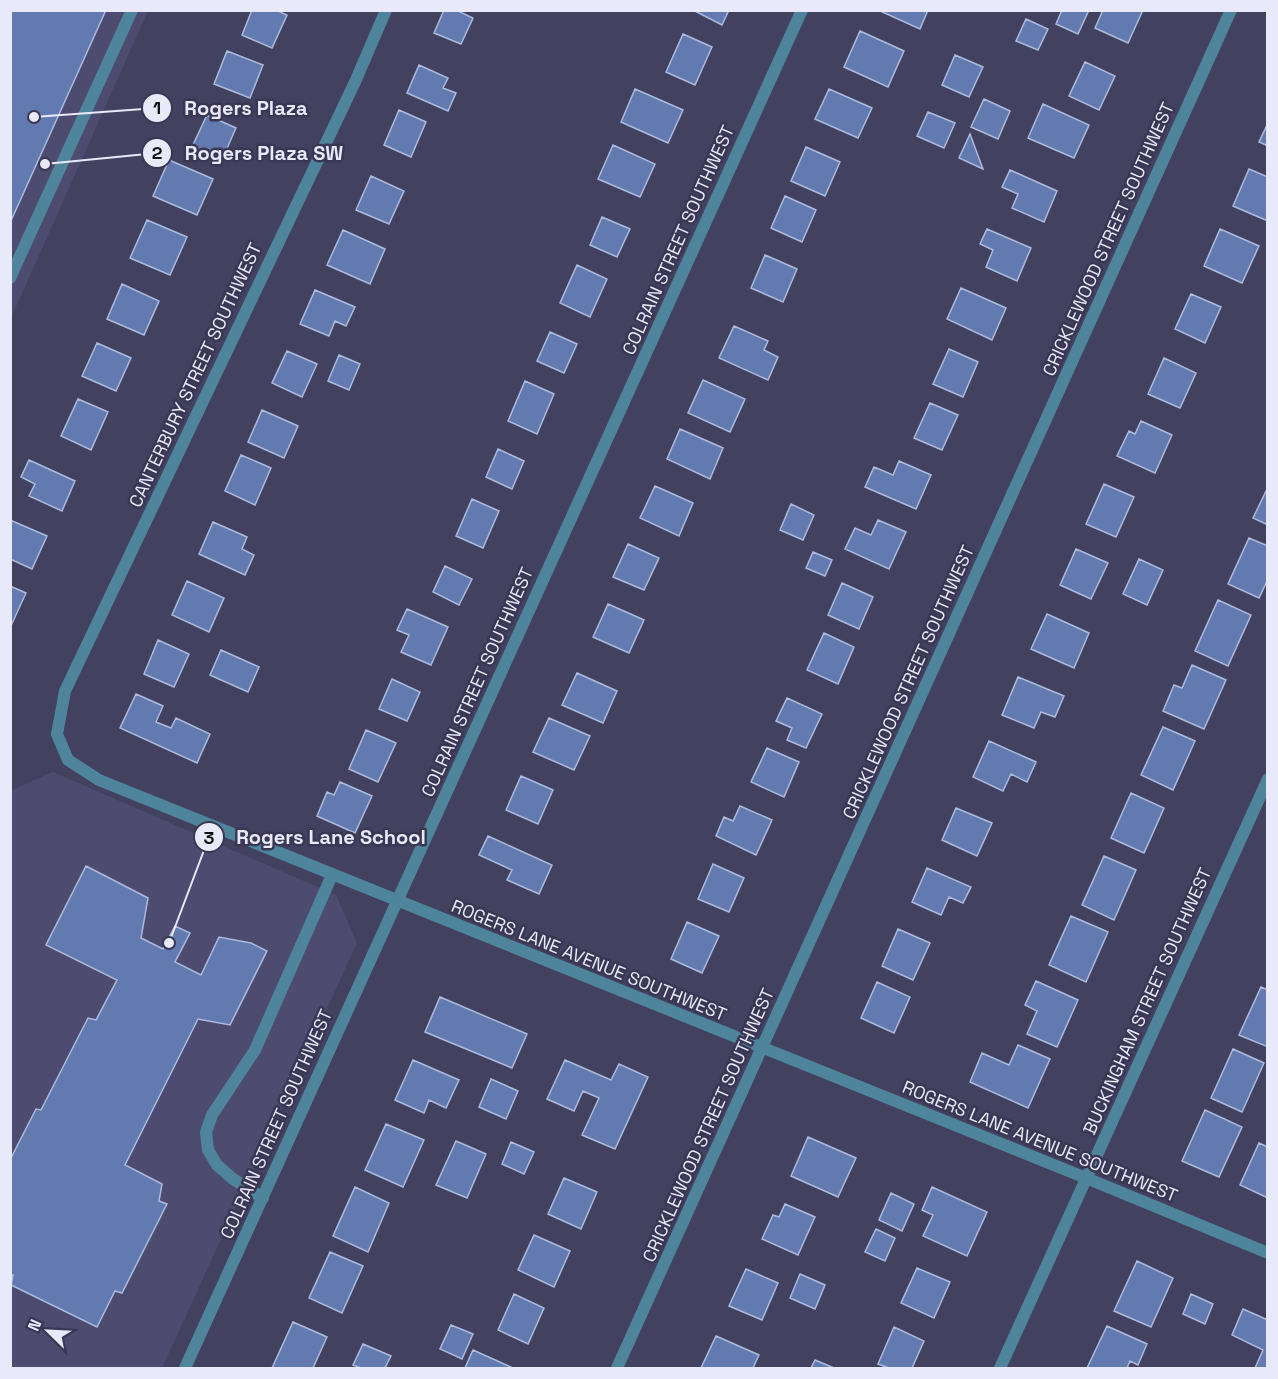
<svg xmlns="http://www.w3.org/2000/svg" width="1278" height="1379" font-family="'Space Grotesk',sans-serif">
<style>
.built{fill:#4d4b70}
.building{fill:#637ab0;stroke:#acbbdd;stroke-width:1.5}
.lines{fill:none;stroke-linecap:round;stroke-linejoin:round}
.service{stroke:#4f859c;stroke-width:12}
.minor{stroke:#4f859c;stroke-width:12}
.labels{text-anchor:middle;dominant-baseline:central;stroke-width:5;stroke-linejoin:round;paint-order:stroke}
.street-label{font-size:18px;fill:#e9e9fc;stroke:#393754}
.leader{fill:none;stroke:#e9e9fc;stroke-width:2}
.callout-dot{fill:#e9e9fc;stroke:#393754;stroke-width:2}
.mark-label{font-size:18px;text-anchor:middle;font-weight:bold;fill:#111}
.callout-label{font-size:20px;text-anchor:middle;font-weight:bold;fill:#e9e9fc;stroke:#393754;stroke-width:5;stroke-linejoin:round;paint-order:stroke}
</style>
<rect width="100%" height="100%" fill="#434160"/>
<!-- built -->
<path class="built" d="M11,11H148L11,318Z
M53,772L336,895L357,943L162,1368H11L10,791Z"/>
<!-- building -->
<path class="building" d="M10,10H106L10,223Z
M252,10H276L287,15L272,48L242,35Z
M444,10H456L473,18L461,44L434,33Z
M693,10H729L722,25Z
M878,10H928L920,29Z
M1062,10H1089L1078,34L1056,24Z
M1103,10H1143L1128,43L1095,28Z
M1026,19L1048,29L1038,50L1016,41Z
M860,31L904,51L888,87L844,67Z
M683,34L712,47L695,85L666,72Z
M227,51L263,65L250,98L214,84Z
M955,55L983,67L969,97L942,85Z
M1085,62L1115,76L1099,110L1069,96Z
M419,65L448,78L443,88L456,93L448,111L407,93Z
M635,89L683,110L668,143L621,122Z
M829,89L872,108L858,138L815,119Z
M984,99L1010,111L998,139L971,127Z
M1043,104L1089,125L1074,158L1028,138Z
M399,110L426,122L411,157L384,145Z
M928,112L955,123L944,148L917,136Z
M207,115L236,128L221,162L191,149Z
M1268,123V146L1259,142Z
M970,134L983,169L959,158Z
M613,145L655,164L640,197L598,179Z
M806,147L840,162L825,196L791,181Z
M169,160L213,179L197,215L153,196Z
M1249,169L1268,177V221L1233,206Z
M1010,170L1057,191L1044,222L1012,208L1018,194L1002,187Z
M371,176L404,191L389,224L356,210Z
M785,196L816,210L802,242L771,228Z
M602,217L630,229L617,257L590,245Z
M147,220L187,237L170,275L130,258Z
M987,229L1031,248L1017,281L986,267L993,250L980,244Z
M1220,229L1259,246L1242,283L1204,266Z
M343,230L385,249L370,284L327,265Z
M765,255L797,269L783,302L751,288Z
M577,265L607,279L590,317L560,303Z
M122,284L159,301L144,335L107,319Z
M961,288L1006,308L992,340L947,319Z
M315,290L355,307L346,326L335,321L329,336L300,324Z
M1191,294L1221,307L1205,343L1175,329Z
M734,326L768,341L764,350L778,357L768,380L719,358Z
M550,332L577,344L564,373L537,361Z
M97,343L131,358L116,391L82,376Z
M949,349L978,362L963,397L933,384Z
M287,351L317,364L302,397L272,383Z
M339,355L360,364L349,390L328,381Z
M1164,358L1196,373L1180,408L1148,394Z
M703,380L745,399L730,432L688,413Z
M525,381L554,394L537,434L508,421Z
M78,399L108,412L91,450L61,436Z
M930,403L958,415L942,450L914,438Z
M262,410L298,426L284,458L248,442Z
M1141,421L1172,435L1155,473L1117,456L1129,431L1135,434Z
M680,429L723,448L710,479L667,459Z
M498,449L524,461L512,489L486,477Z
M241,455L271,468L255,505L225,491Z
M29,460L75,481L62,511L29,496L35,484L21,477Z
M899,461L931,475L916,509L865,487L874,467L893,475Z
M1104,484L1134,497L1116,537L1086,524Z
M655,486L693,503L679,536L640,518Z
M1268,487V525L1253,518Z
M472,499L499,511L483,548L456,536Z
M791,504L814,515L803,540L780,530Z
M10,520L47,536L32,569L10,559Z
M878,520L906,532L889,569L845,549L855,528L871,535Z
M213,522L247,537L242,549L254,555L245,575L199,554Z
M1249,538L1268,546V579L1259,598L1228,584Z
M628,544L659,558L644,590L613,577Z
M1076,549L1108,563L1091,599L1060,585Z
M813,552L832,560L825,576L806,568Z
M1139,559L1163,570L1147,605L1123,594Z
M445,566L472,579L459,605L433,592Z
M187,581L224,598L209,632L172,615Z
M842,583L873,597L859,629L828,615Z
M10,586L26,593L10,628Z
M1218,600L1251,615L1228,666L1195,651Z
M608,604L644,620L629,653L593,637Z
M407,609L448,627L431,665L401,652L409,635L397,630Z
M1047,614L1089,633L1074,668L1031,649Z
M824,633L854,647L838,684L807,670Z
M158,640L189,654L174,687L144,674Z
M221,650L259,667L248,692L210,675Z
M1192,665L1226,680L1204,729L1163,711L1174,685L1182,688Z
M577,673L617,691L603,723L562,705Z
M1018,677L1064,696L1055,717L1041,712L1034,728L1002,715Z
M392,679L420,692L407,721L379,709Z
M136,694L163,706L156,722L171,728L176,718L210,734L197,763L120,728Z
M787,698L822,714L806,748L787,740L792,728L776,721Z
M549,718L590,736L574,770L533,752Z
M1163,727L1195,741L1173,790L1141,775Z
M366,730L396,743L378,782L349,769Z
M989,741L1036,762L1027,782L1011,774L1003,791L973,777Z
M767,748L799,762L784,797L751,782Z
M521,776L553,790L538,824L506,810Z
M340,782L372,796L355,833L317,816L327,792L334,795Z
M1131,793L1164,808L1144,853L1111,838Z
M740,806L772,820L756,855L716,836L724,817L733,821Z
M956,808L992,823L977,856L942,840Z
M488,836L552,865L539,894L507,880L512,870L479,855Z
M1104,856L1136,870L1114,920L1082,905Z
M713,864L744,878L729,912L698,899Z
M86,866L148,898L141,938L163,949L175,926L190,933L175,962L201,975L219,937L251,943L267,951L230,1025L198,1019L125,1165L162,1184L159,1201L167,1204L122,1293L115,1291L97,1327L11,1285L13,1275L10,1274V1160L36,1109L41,1110L88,1018L96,1020L117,980L46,945Z
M927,868L971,887L963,903L949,897L941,915L912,902Z
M1071,916L1108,932L1086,982L1049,965Z
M687,922L719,936L702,973L671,959Z
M898,929L930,943L913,980L882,966Z
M1036,981L1078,1000L1057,1047L1027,1034L1037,1011L1025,1005Z
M877,982L910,997L894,1033L861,1018Z
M1261,987L1268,990V1047L1239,1035Z
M440,997L527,1034L512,1068L425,1032Z
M1018,1045L1050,1059L1028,1108L970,1082L982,1053L1009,1065Z
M1233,1049L1264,1063L1242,1112L1211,1098Z
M413,1060L459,1080L446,1108L429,1100L424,1113L395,1100Z
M565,1060L611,1080L619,1064L648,1077L615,1149L582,1135L599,1098L583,1091L574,1111L547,1099Z
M491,1079L518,1091L506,1119L479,1107Z
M1205,1110L1242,1127L1219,1177L1182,1161Z
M386,1124L424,1140L403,1187L365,1170Z
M808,1137L856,1158L838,1197L791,1176Z
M456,1141L486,1154L467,1198L436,1185Z
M511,1142L534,1152L524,1174L502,1164Z
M1259,1143L1268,1147V1198L1240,1185Z
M564,1178L597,1192L581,1229L548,1214Z
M355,1187L389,1203L368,1252L333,1236Z
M932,1187L987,1212L967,1256L923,1236L933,1215L922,1210Z
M891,1193L914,1204L902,1231L879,1220Z
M785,1204L815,1217L798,1255L762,1239L773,1215L779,1217Z
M876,1229L895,1238L885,1261L865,1252Z
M534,1235L570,1251L554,1287L518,1270Z
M330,1252L363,1266L342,1313L309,1298Z
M1137,1261L1173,1278L1151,1327L1114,1311Z
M917,1268L950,1282L934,1318L901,1303Z
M746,1269L778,1283L762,1320L729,1306Z
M800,1274L825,1285L815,1309L790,1298Z
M514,1294L544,1308L528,1344L498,1330Z
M1191,1294L1213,1304L1205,1324L1183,1314Z
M1243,1309L1268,1320V1368H1255L1263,1350L1232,1335Z
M293,1322L327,1337L313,1368H272Z
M451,1325L473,1334L462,1359L440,1349Z
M1107,1326L1147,1344L1138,1365L1130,1361L1127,1368H1087Z
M894,1327L924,1341L912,1368H889L878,1364Z
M716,1336L759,1355L753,1368H701Z
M363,1344L391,1356L385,1368H361L353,1365Z
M473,1350L513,1368H465Z
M815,1360L834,1368H811Z"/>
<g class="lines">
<!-- service -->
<path class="service" d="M10,278L132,10
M263,1198L233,1179L217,1165L208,1150L206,1132L212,1115L255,1050L332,875"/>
<!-- minor -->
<path class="minor" d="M386,10L355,82L65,691L57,734L68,760L99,780L1086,1178L1268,1253
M185,1368L802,10
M617,1368L1231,10
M1000,1368L1268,779"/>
</g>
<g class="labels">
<!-- street labels -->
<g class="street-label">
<text transform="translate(1108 239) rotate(-66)">CRICKLEWOOD STREET SOUTHWEST</text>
<text transform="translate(678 240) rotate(-66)">COLRAIN STREET SOUTHWEST</text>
<text transform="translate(195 375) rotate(-65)">CANTERBURY STREET SOUTHWEST</text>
<text transform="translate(477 682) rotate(-66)">COLRAIN STREET SOUTHWEST</text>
<text transform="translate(908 682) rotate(-66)">CRICKLEWOOD STREET SOUTHWEST</text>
<text transform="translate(589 960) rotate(22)">ROGERS LANE AVENUE SOUTHWEST</text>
<text transform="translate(1147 1001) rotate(-66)">BUCKINGHAM STREET SOUTHWEST</text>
<text transform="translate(276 1124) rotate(-66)">COLRAIN STREET SOUTHWEST</text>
<text transform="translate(708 1125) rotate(-66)">CRICKLEWOOD STREET SOUTHWEST</text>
<text transform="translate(1040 1141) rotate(22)">ROGERS LANE AVENUE SOUTHWEST</text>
</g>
</g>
<!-- callouts -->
<path class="leader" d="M34 117L157 108M45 164L157 153M169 943L209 837"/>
<g class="callout-dot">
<circle cx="34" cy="117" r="6"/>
<circle cx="45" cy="164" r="6"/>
<circle cx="169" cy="943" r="6"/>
<circle cx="157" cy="108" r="15"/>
<circle cx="157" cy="153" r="15"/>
<circle cx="209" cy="837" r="15"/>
</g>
<g class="mark-label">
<text x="157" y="114">1</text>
<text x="157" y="159">2</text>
<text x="209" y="844">3</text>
</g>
<g class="callout-label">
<text x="246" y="115">Rogers Plaza</text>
<text x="264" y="160">Rogers Plaza SW</text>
<text x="331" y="844">Rogers Lane School</text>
</g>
<!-- border -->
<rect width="1278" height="1379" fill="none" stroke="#e9e9fc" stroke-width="24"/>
<!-- north arrow -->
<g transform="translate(48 1331) rotate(294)" stroke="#393754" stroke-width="4.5" paint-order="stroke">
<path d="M0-4.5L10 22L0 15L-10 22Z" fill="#e9e9fc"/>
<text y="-9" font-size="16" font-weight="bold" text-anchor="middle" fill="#e9e9fc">N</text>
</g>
</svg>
